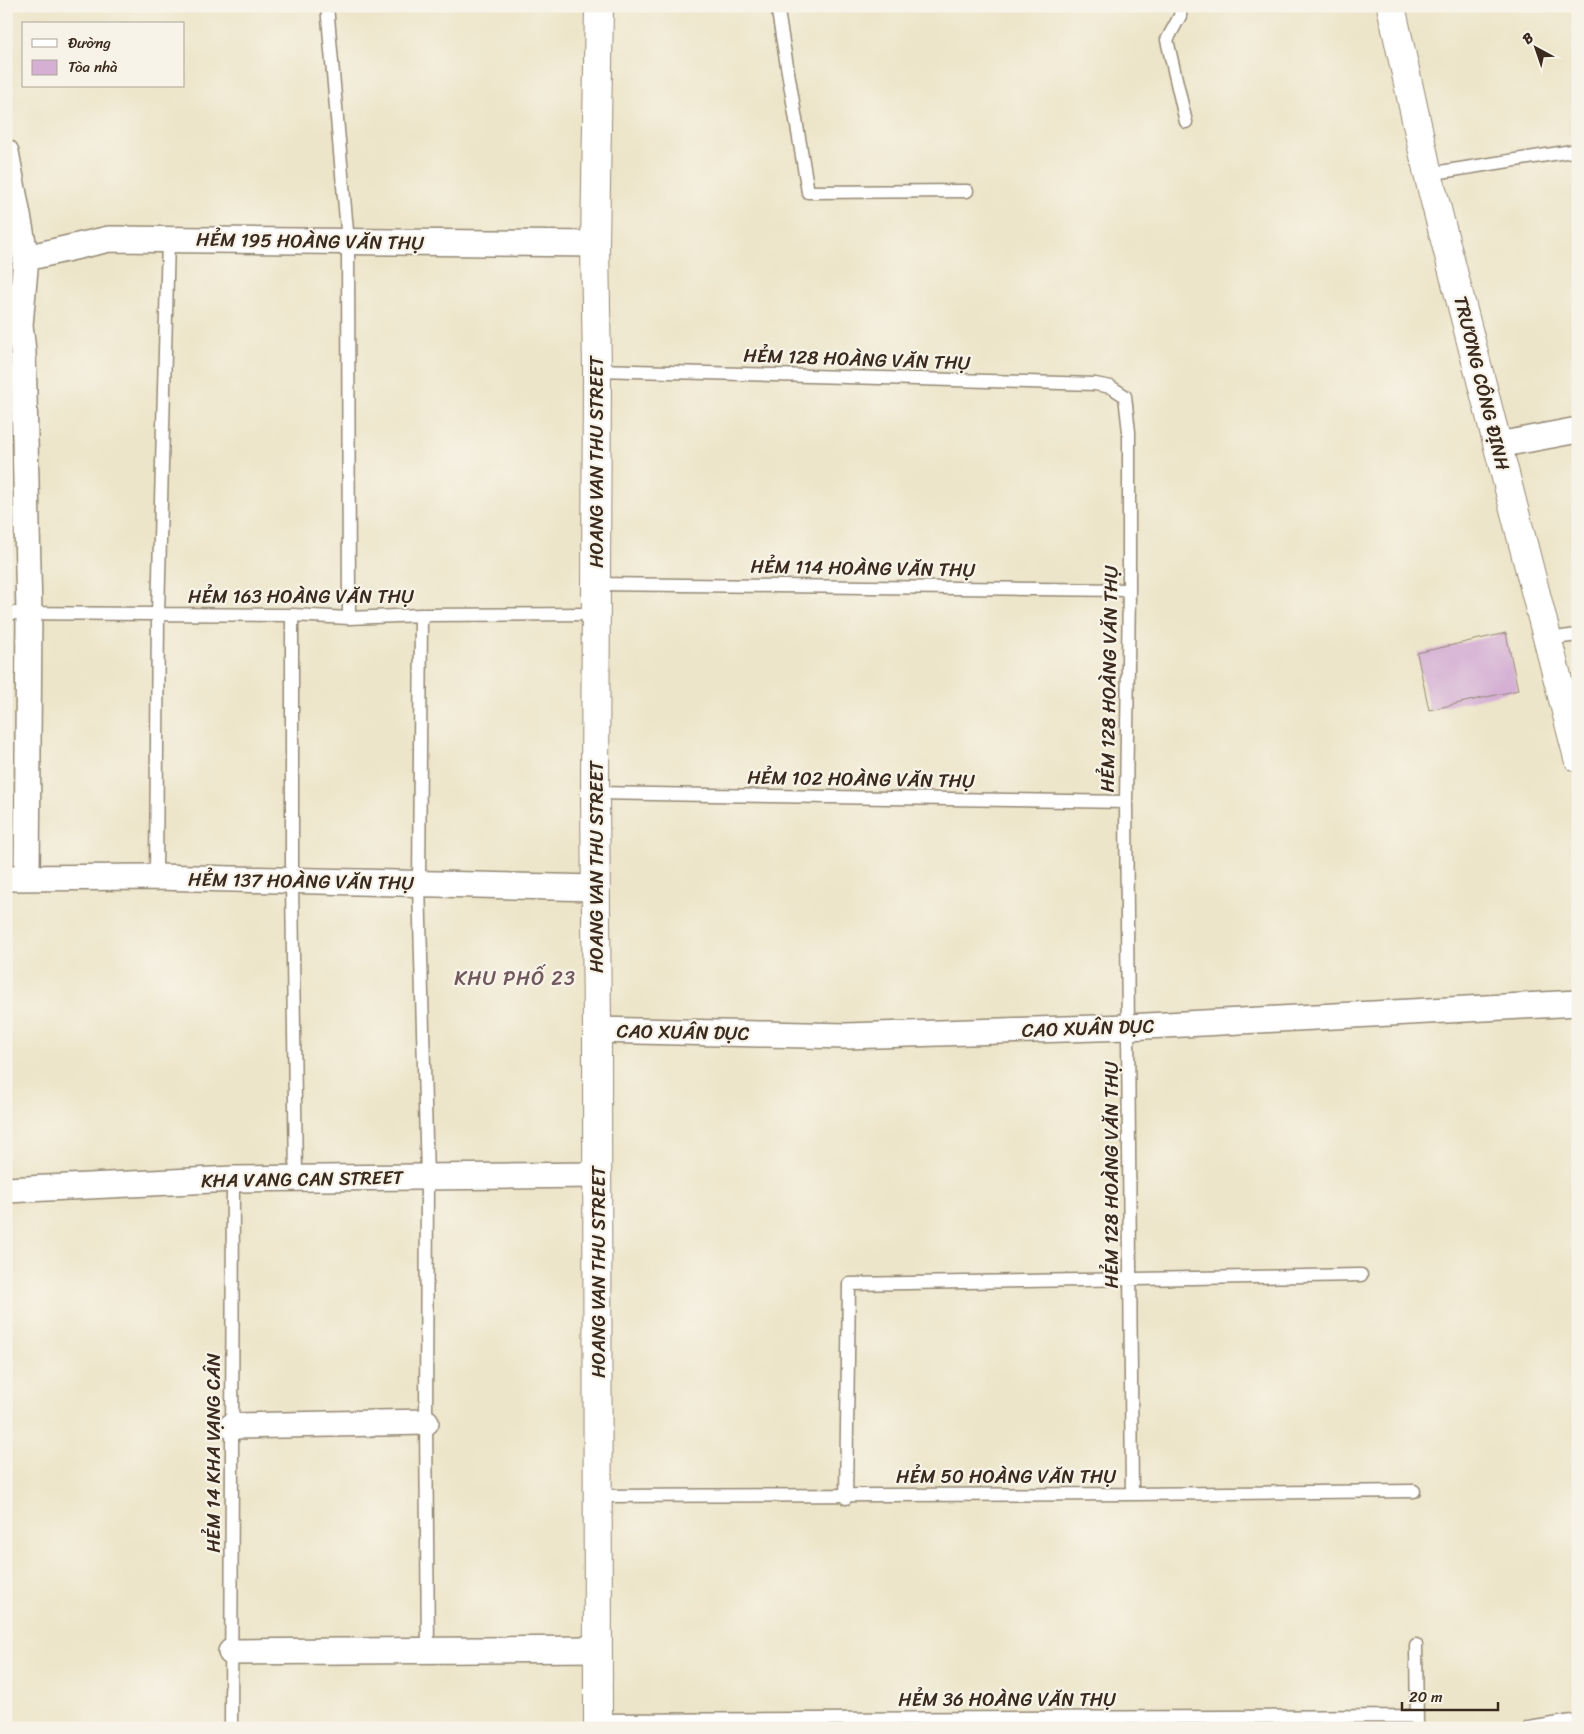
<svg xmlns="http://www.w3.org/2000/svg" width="1584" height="1734" font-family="Sriracha,sans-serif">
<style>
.building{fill:#d5b0d4}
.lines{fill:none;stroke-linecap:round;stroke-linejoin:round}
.service-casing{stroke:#948874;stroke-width:15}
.minor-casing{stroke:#948874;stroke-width:28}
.tertiary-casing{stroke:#948874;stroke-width:30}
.secondary-casing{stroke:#948874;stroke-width:30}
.service{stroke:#fff;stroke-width:12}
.minor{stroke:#fff;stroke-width:25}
.tertiary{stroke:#fff;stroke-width:28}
.secondary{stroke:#fff;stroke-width:28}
.labels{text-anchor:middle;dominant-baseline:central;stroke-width:4.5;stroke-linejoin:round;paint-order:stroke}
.street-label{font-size:19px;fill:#3b2a1e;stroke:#f7f3e8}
.neighbourhood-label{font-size:20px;letter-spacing:1px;fill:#71595e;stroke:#f7f3e8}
</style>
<rect width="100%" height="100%" fill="#f7f3e8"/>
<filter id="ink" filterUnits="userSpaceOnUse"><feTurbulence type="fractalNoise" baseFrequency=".02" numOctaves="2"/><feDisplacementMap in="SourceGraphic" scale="10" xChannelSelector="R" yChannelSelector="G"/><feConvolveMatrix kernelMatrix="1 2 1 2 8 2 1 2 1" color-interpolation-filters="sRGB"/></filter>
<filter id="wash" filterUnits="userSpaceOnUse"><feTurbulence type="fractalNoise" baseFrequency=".0096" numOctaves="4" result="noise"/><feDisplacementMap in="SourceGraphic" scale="20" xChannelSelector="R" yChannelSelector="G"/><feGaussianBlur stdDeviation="1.12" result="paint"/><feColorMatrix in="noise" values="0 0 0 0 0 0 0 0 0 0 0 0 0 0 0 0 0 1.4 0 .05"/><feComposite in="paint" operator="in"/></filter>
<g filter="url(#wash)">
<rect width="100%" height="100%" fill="#ede5c9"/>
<g id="blocks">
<!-- building -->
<path class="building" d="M1506,633L1518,690L1429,710L1417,653Z"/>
</g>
</g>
<g filter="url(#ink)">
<use href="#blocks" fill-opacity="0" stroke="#948874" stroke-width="1"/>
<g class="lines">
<defs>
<path id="service" d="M327,6L348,242L349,618
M777,6L808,192L967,191
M1181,6L1180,16L1167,40L1186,122
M1428,174L1578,150
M597,370L1095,384L1111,387L1125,396L1129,432V590L1126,802L1132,1494
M596,584L1129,590
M6,613L292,615L349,618L421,615L596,614
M292,615V882L296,1178
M421,615L419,884L427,1177L426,1422L428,1650
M1546,639L1578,635
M595,793L1126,802
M156,877L158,614L168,240
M599,1496L1132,1494L1414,1491
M846,1498L849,1284L1361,1275
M1416,1645L1417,1728
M598,1720L1416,1716
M231,1728L233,1179
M1529,1728L1578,1720"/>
<path id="minor" d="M6,152L26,258L20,325L23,351L29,613L27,878
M26,258L109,239L595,244
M1498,445L1578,430
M6,878L156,877L596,888
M597,1030L846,1036L1128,1027L1578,1003
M6,1190L233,1179L597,1175
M232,1426L426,1422
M231,1652L598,1649"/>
<path id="tertiary" d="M598,1728L597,1030L595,793L597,370L595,244L599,6"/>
<path id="secondary" d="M1391,6L1428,174L1578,758"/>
</defs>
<!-- service casing -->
<use href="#service" class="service-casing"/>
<!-- minor casing -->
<use href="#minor" class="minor-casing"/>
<!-- tertiary casing -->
<use href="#tertiary" class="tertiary-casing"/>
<!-- secondary casing -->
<use href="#secondary" class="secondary-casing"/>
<!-- service -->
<use href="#service" class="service"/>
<!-- minor -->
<use href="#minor" class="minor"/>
<!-- tertiary -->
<use href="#tertiary" class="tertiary"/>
<!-- secondary -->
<use href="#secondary" class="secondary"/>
</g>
</g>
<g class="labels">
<!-- street labels -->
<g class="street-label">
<text transform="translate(310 241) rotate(1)">HẺM 195 HOÀNG VĂN THỤ</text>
<text transform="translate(857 359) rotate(2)">HẺM 128 HOÀNG VĂN THỤ</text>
<text transform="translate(1482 383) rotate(76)">TRƯƠNG CÔNG ĐỊNH</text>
<text transform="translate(596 462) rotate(-90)">HOANG VAN THU STREET</text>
<text transform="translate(863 568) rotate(1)">HẺM 114 HOÀNG VĂN THỤ</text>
<text x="301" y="596">HẺM 163 HOÀNG VĂN THỤ</text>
<text transform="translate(1109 679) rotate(-89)">HẺM 128 HOÀNG VĂN THỤ</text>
<text transform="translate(861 779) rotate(1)">HẺM 102 HOÀNG VĂN THỤ</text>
<text transform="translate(596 867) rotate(-90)">HOANG VAN THU STREET</text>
<text transform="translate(301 881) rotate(1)">HẺM 137 HOÀNG VĂN THỤ</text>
<text transform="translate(1088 1028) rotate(-2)">CAO XUÂN DỤC</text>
<text transform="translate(683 1032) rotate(1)">CAO XUÂN DỤC</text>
<text transform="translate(1111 1175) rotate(-90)">HẺM 128 HOÀNG VĂN THỤ</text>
<text transform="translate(302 1179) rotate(-1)">KHA VANG CAN STREET</text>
<text transform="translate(598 1272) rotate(-90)">HOANG VAN THU STREET</text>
<text transform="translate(213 1453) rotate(-90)">HẺM 14 KHA VẠNG CÂN</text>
<text x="1006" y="1476">HẺM 50 HOÀNG VĂN THỤ</text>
<text x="1007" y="1699">HẺM 36 HOÀNG VĂN THỤ</text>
</g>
<!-- neighbourhood labels -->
<g class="neighbourhood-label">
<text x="515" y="978">KHU PHỐ 23</text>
</g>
</g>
<!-- margin -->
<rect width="1584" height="1734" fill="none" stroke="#f7f3e8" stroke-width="25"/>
<!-- legend -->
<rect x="22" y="22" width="162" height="65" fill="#f7f3e8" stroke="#aca397"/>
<rect x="32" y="39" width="25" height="8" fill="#ffffff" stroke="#aca397"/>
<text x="68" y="48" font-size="15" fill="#3b2a1e">Đường</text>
<rect x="32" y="60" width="25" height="15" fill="#d5b0d4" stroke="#aca397"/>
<text x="68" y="72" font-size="15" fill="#3b2a1e">Tòa nhà</text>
<!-- north arrow -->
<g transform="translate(1536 48) rotate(320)" stroke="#f7f3e8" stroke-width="4" paint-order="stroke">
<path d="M0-4L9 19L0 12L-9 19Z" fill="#3b2a1e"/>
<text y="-8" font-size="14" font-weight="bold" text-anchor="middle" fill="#3b2a1e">B</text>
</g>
<!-- scale -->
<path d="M1402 1702v8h96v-8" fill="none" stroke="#3b2a1e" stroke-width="2.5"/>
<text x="1409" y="1702" font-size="15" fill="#3b2a1e" stroke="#f7f3e8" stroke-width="4" paint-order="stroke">20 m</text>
</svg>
